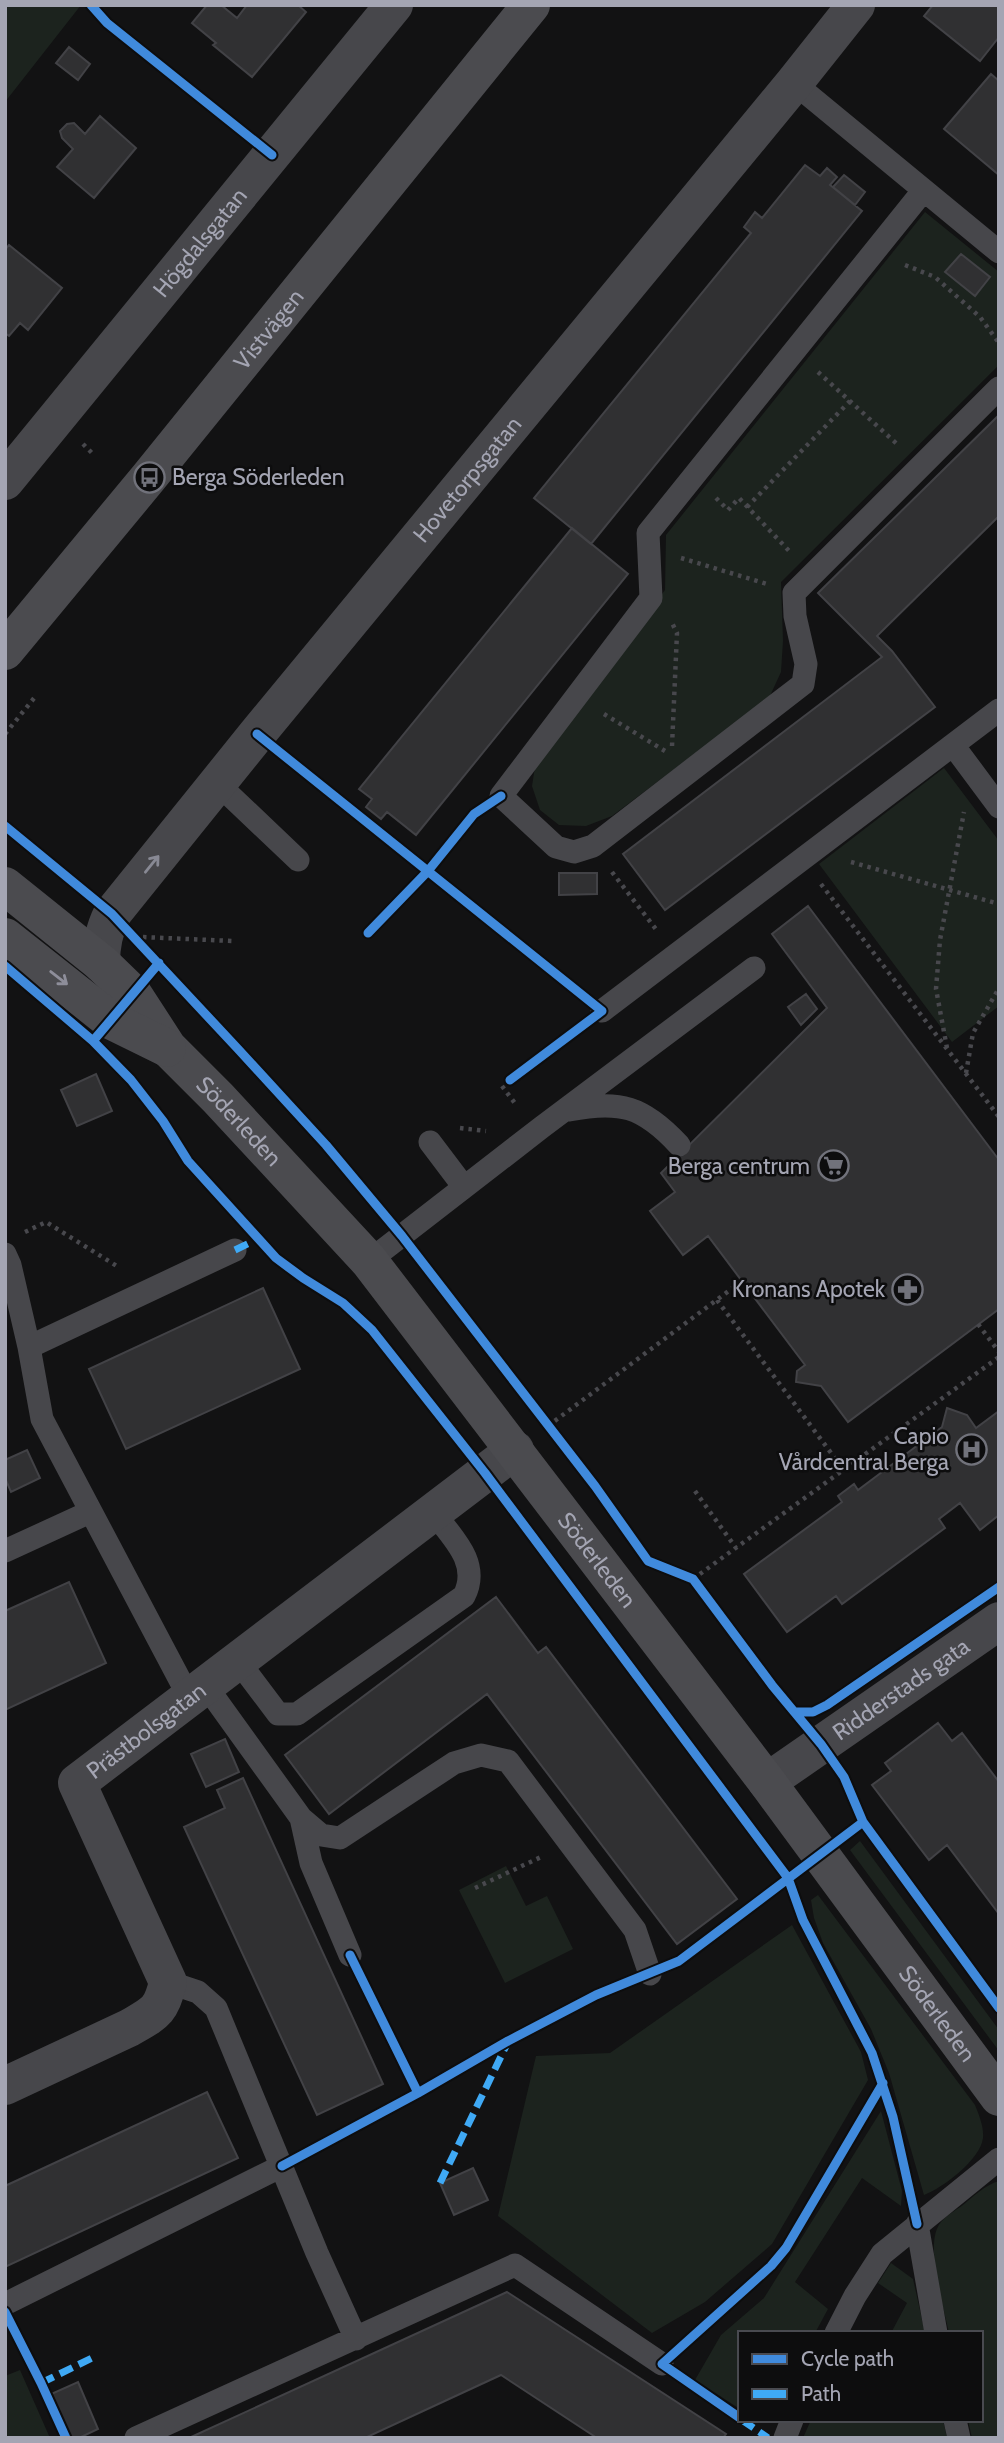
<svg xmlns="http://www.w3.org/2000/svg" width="1004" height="2443" font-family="Cabin,sans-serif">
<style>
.green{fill:#1c231e}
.building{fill:#303032;stroke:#424246;stroke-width:2}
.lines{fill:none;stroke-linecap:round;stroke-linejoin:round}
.path{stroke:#48484d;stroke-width:4.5;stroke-dasharray:3.5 5;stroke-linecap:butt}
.service{stroke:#47474b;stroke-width:23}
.minor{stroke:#47474b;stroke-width:38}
.secondary{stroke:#4b4b4f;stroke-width:38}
.quiet{stroke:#3fa9f5;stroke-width:7;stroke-dasharray:14 7;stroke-linecap:butt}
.cycleway-casing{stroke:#0d0d0e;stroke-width:13}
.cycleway{stroke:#408adc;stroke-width:9}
.oneway{stroke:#888994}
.oneway2{stroke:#8e8e9a}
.labels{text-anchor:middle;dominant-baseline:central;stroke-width:5;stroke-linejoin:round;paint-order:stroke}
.street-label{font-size:23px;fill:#a4a5b3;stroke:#0d0d0e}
.poi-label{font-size:23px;fill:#a4a5b3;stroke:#0d0d0e;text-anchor:end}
</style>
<rect width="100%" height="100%" fill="#121213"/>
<!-- green -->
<path class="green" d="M5,5H81L5,102Z
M925,212L999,272V365L781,582L783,641L781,672L769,698L612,816L586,826L559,825L540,810L532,786L535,767L665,590L666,535Z
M944,768L999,841V1006L952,1042L819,864Z
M860,1841L999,2030V2051L850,1850Z
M506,1866L526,1906L547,1896L573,1949L505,1983L459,1890Z
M818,1895L975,2105C979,2115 984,2127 983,2138C980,2160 944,2187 924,2195L889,2073L871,2029L823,1943L814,1918L811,1900Z
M792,1925L861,2052L868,2080L772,2244L705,2302L652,2333L498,2216L536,2056L610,2053Z
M881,2111L902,2191L901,2206L862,2178L795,2282L828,2309L815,2333H740V2409L695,2380L721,2335L764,2298Z
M999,2181V2438H972L968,2420H981V2333H949C944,2307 923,2243 941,2222C947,2215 956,2210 963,2205C974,2196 985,2185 999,2181Z
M891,2263L913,2279L925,2333H891L907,2303L878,2283Z
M20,2370L50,2438H5V2376Z
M811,2420H943L947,2438H803Z"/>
<!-- building -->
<path class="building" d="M207,5H221L237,18L247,5H298L306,12L252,77L213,45L216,43L192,23Z
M933,5H999V37L980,61L924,16Z
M69,47L90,64L78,80L56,63Z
M991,74L999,81V175L944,129Z
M100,116L136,148L94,198L57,167L73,149L62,138L60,131L67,124L74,123L85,134Z
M805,165L820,176L827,168L837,177L830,185L862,211L591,544L534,498L751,233L744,227L755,212L762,218Z
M844,175L865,192L855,205L833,187Z
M9,245L62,288L28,330L20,323L9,336L5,333V250Z
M961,254L990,277L975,296L945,272Z
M999,415V516L877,636L892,651L935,707L665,910L623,854L882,657L818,593Z
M572,528L628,574L416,835L387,812L381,819L366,807L372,799L359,789Z
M559,873H597V894L559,895Z
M808,906L999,1160V1309L848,1422L821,1386L796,1382L797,1371L805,1365L708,1236L683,1255L650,1211L675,1192L661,1173L827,1008L772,934Z
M806,994L817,1009L801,1025L788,1007Z
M96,1074L112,1111L77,1126L61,1090Z
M263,1288L300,1369L126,1449L89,1369Z
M947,1408L967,1415L976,1428L999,1411V1515L980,1530L960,1503L939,1519L945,1528L842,1604L836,1596L787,1632L744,1574L842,1502L838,1496L854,1484L858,1490L942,1427Z
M27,1450L40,1478L11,1492L5,1478V1460Z
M69,1582L106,1663L5,1710V1611Z
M496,1597L538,1653L546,1647L737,1899L677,1944L487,1694L329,1814L285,1755Z
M938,1723L952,1741L962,1733L999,1782V1914L947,1845L929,1860L872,1785L891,1771L885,1763Z
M225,1739L239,1772L206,1787L191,1754Z
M243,1778L383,2084L317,2115L184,1827L225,1808L217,1790Z
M207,2092L238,2158L5,2267V2186Z
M473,2168L488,2200L454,2215L440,2183Z
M507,2292L726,2434L723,2438H597L501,2375L365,2438H189Z
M78,2382L98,2429L79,2438H68L49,2395Z"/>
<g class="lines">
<!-- path -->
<path class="path" d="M905,265L935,277L980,317L999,343
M818,372L897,444
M83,444L92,453
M716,498L728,510L739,498L792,554
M747,507L850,401
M681,558L767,584
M604,714L665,751
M5,734L35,697
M672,746L677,633L672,623
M851,862L999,904
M612,872L658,932
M821,884L999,1117
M143,937L233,941
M947,1048L936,989L940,940L964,812
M966,1073L973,1033L999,988
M502,1086L517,1106
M460,1128L486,1131
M25,1232L46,1222L120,1268
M717,1300L843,1469
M978,1324L999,1352
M548,1426L742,1281
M695,1491L736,1548
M693,1579L999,1357
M475,1888L541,1857"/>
<!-- service -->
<path class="service" d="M794,83L999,252
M923,191L648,533L651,598L501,796L556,847L574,852L593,846L803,684L806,664L795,616L794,593L999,388
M953,745L999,807
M218,784L298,860
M602,1011L999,710
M569,1110C620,1100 643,1106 679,1145
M430,1142L464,1187
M5,1254L10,1265L29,1347L42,1419L190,1699
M369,1261L542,1127L754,968
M29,1347L235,1250
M5,1551L90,1512
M238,1661L278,1714H297L464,1596C481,1563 452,1537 433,1512
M206,1686L301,1818L321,1835L340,1838L454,1763L481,1755L508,1761L635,1930L650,1974
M301,1818L311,1863L350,1955
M168,1982L198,1992L216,2008L317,2253L356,2339
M917,2224L936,2333
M5,2304L282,2166
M836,2333L855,2296L882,2254L999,2159
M955,2420L959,2438
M136,2438L515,2265L662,2364
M785,2438L792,2420"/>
<!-- minor -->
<g class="minor">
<path id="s1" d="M5,481L394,5"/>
<path id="s2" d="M101,963C101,944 104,930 112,914L257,734L794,83L856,5"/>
<path id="s3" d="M767,1782L999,1621"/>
<path id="s4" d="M5,2086L129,2028C155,2013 161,2012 168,1982L77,1783L515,1450"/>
</g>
<!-- secondary -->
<g class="secondary">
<path id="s5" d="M5,651L149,477L531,5"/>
<path id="s6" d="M5,886L101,963L133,994L168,1048L218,1098L369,1261L767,1782L999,2097"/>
<path d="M5,937L110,1020L167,1048"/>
</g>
<!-- quiet -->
<path class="quiet" d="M235,1250L258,1239
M440,2183L507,2044
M41,2383L96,2356
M742,2420L768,2438"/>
<defs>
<path id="cycleway" d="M91,5L107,23L272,155
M257,734L602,1011L510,1080
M5,826L112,914L238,1049L326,1145L402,1236L595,1486L648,1561L693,1579L772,1685L821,1744L844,1777L863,1822L999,2008
M368,933L428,871L474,814L501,796
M5,966L93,1041L131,1080L163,1121L188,1161L276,1258L303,1278L343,1303L372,1330L485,1473L788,1878L803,1920L872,2053L893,2117L917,2224
M93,1041L159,963
M795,1712H813L827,1705L999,1587
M350,1955L418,2093
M282,2166L418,2093L508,2041L596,1995L679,1961L863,1822
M5,2312L41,2383L66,2438
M740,2418L662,2364L771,2266L786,2248L883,2083"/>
</defs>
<!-- cycleway casing -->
<use href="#cycleway" class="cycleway-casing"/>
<!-- cycleway -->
<use href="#cycleway" class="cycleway"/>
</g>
<!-- one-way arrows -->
<defs><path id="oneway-shaft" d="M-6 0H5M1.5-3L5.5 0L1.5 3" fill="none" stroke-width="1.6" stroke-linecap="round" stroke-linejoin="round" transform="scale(1.75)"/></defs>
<use class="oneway" href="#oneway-shaft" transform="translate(152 864) rotate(-51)"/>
<use class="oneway2" href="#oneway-shaft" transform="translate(59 978) rotate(38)"/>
<!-- icons -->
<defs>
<symbol id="bus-ring" viewBox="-11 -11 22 22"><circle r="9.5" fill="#0d0d0e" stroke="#71727b" stroke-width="1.5"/><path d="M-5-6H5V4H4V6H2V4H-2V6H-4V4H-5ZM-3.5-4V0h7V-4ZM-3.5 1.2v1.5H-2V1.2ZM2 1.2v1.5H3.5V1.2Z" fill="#71727b"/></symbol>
<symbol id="supermarket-ring" viewBox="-11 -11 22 22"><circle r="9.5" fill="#0d0d0e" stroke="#71727b" stroke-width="1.5"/><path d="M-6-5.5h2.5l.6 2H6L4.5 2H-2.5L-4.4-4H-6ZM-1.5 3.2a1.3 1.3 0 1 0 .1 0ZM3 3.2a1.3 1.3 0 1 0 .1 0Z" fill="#71727b"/></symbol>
<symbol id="pharmacy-ring" viewBox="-11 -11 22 22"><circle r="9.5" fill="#0d0d0e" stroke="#71727b" stroke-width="1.5"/><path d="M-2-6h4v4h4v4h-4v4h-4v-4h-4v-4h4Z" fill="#71727b"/></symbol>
<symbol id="hospital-ring" viewBox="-11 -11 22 22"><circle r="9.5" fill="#0d0d0e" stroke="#71727b" stroke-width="1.5"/><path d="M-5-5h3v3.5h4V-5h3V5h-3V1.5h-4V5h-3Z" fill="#71727b"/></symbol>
</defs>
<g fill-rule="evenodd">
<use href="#bus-ring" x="132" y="460" width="35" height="35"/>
<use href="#supermarket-ring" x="816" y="1148" width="35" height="35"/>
<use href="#pharmacy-ring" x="890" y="1272" width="35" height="35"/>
<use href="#hospital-ring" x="954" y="1432" width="35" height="35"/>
</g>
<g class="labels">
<!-- street labels -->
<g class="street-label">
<text stroke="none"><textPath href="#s1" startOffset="308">Högdalsgatan</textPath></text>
<text stroke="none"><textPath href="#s5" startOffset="416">Vistvägen</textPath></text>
<text stroke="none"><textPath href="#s2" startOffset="612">Hovetorpsgatan</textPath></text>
<text stroke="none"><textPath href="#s6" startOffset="334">Söderleden</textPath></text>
<text stroke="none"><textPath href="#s6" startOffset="901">Söderleden</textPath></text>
<text stroke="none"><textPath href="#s3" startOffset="163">Ridderstads gata</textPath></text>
<text stroke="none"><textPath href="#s4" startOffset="506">Prästbolsgatan</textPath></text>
<text stroke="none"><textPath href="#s6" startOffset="1468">Söderleden</textPath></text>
</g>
<!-- poi labels -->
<g class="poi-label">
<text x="172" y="477" text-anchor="start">Berga Söderleden</text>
<text x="810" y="1166">Berga centrum</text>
<text x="885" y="1289">Kronans Apotek</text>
<text x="949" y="1436">Capio<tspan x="949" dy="26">Vårdcentral Berga</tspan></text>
</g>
</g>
<!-- border -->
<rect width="1004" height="2443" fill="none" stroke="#a4a5b3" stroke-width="14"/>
<!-- legend -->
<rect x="738" y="2331" width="245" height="91" fill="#0d0d0e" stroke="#494a50" stroke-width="2"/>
<rect x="752" y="2354" width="35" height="10" fill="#408adc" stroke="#494a50" stroke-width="2"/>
<text x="801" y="2366" font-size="21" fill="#a4a5b3">Cycle path</text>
<rect x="752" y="2389" width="35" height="10" fill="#3fa9f5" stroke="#494a50" stroke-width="2"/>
<text x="801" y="2401" font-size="21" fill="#a4a5b3">Path</text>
</svg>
